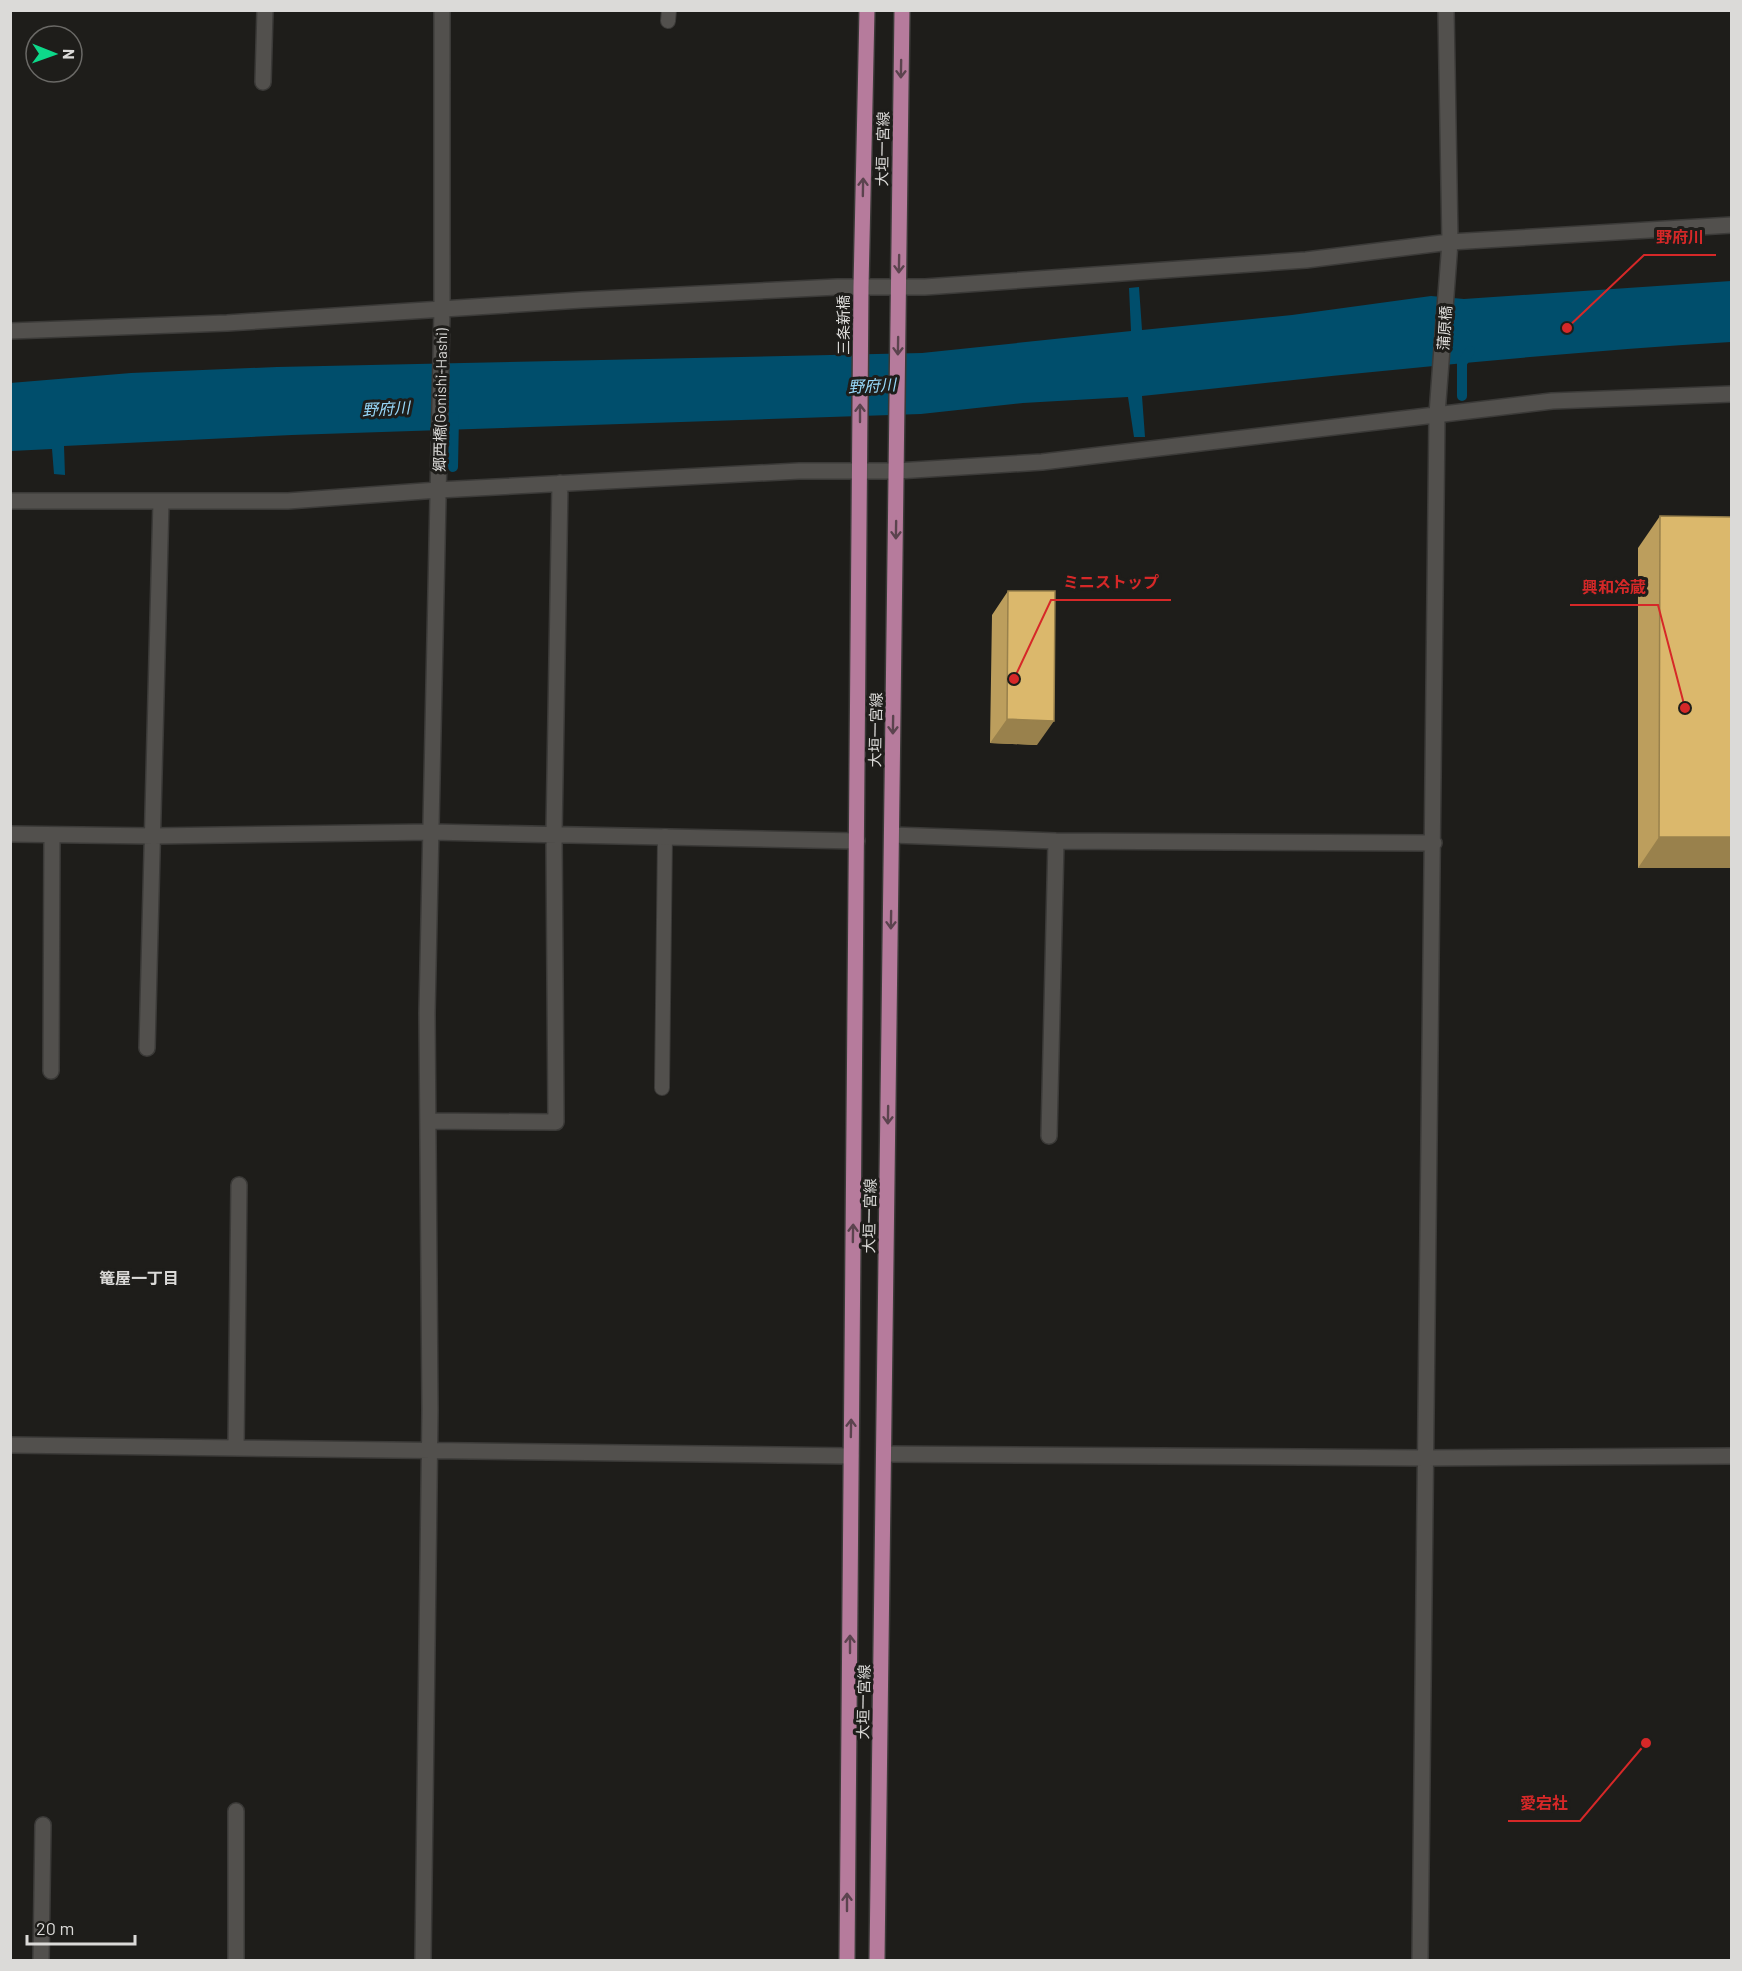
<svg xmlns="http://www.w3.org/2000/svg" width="1742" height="1971" font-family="Barlow,'Noto Sans JP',sans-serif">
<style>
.water{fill:#004e6c}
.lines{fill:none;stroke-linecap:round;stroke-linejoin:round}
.stream{stroke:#004e6c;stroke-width:10}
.lane-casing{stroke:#3b3a38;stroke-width:16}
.street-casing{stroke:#3b3a38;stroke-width:18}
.primary-casing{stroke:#3b3a38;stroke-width:18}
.lane{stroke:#52504d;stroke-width:14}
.street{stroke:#52504d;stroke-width:15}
.primary{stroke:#b67b9c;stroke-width:15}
.wall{fill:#bc9e5d}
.shaded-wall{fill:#99814c}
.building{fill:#dbb86c;stroke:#99814c;stroke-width:1.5}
.oneway{stroke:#5b434e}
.labels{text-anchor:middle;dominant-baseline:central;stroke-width:6;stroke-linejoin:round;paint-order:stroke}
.street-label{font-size:15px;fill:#dbdad8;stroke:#1e1d1a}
.water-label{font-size:16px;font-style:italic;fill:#98d8f9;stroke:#1e1d1a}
.neighbourhood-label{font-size:16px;font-weight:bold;fill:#dbdad8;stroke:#1e1d1a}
.leader{fill:none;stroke:#d62828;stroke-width:2}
.callout-dot{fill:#d62828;stroke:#1e1d1a;stroke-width:2}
.callout-label{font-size:16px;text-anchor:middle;font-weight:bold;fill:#d62828;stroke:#1e1d1a;stroke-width:6;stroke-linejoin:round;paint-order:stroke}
</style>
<rect width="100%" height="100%" fill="#1e1d1a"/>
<!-- water -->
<path class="water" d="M1731,281V342C1534,354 1338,375 1142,396L1145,437H1134L1128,397L1023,403L921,414L292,435L64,446L65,475L54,474L52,449L11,451L10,383L131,373L277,367L922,353L1131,331L1129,288L1139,287L1142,330L1292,315L1431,296L1464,299Z"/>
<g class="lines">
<!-- stream -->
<path class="stream" d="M1462,396V363L1470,351
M453,467L454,417"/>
<defs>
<path id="lane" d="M668,21L669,10
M662,1088L665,836"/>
<path id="street" d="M263,82L265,10
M10,331L227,323L581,300L837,287H925L1306,260L1450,242L1732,225
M10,501H288L438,490L799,471H897L1042,462L1552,401L1732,394
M10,834L154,836L431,832L857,841
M892,835L1056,841L1434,843
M147,1048L161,501
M51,1071L52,835
M428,1121L556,1122L554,834L560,483
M1049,1136L1056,841
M10,1445L851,1456
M236,1447L239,1185
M884,1454L1425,1458L1732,1456
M236,1811V1960
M41,1960L43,1825
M423,1960L430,1410L427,1013L442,310V10
M1420,1960L1437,414L1450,242L1446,10"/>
<path id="primary" d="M847,1960L861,287L867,10
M877,1960L902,10"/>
</defs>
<!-- lane casing -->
<use href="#lane" class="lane-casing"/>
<!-- street casing -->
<use href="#street" class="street-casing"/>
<!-- primary casing -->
<use href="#primary" class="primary-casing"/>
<!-- lane -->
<use href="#lane" class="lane"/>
<!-- street -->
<use href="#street" class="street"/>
<!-- primary -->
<use href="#primary" class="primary"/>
</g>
<!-- wall -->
<path class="wall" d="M1660,516L1731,868H1638V548Z
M1008,591L1037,745L990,743L992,615Z"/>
<!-- shaded-wall -->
<path class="shaded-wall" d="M1007,719L1054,721L1037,745L990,743Z
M1659,837H1731V868H1638Z"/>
<!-- building -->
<path class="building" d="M1660,516L1731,517V837H1659Z
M1008,591H1055L1054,721L1007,719Z"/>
<!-- one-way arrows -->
<defs><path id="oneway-shaft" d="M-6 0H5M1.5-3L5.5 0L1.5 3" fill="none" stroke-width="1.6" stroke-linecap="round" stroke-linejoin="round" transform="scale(1.5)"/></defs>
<g class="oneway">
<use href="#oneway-shaft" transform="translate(901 69) rotate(91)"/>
<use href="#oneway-shaft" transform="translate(863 187) rotate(-89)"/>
<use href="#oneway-shaft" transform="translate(899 264) rotate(91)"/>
<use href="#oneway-shaft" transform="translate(898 346) rotate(91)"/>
<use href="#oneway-shaft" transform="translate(860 413) rotate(-90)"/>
<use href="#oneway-shaft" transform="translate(896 530) rotate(91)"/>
<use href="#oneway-shaft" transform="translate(893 725) rotate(91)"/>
<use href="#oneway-shaft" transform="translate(891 920) rotate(91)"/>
<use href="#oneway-shaft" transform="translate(888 1115) rotate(91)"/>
<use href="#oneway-shaft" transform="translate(853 1233) rotate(-89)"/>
<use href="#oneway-shaft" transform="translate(851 1428) rotate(-89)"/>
<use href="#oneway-shaft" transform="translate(850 1644) rotate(-90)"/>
<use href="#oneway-shaft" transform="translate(847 1902) rotate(-90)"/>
</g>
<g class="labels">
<!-- street labels -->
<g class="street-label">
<text transform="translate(882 149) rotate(-89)">大垣一宮線</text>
<text transform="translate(843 325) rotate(-90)">三条新橋</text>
<text transform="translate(1444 328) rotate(-86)">蒲原橋</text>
<text transform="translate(440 400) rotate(-89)">郷西橋(Gonishi-Hashi)</text>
<text transform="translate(875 730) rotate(-89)">大垣一宮線</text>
<text transform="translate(869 1216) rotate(-89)">大垣一宮線</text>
<text transform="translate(863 1702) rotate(-89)">大垣一宮線</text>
</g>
<!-- water labels -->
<g class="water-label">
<text transform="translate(872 385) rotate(-3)">野府川</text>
<text transform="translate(386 408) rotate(-3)">野府川</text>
</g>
<!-- neighbourhood labels -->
<g class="neighbourhood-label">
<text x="139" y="1277">篭屋一丁目</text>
</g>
</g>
<!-- callouts -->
<path class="leader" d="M1567 328L1644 255H1716M1014 679L1051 600H1171M1685 708L1658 605H1570M1646 1743L1580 1821H1508"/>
<g class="callout-dot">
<circle cx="1567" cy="328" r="6"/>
<circle cx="1014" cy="679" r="6"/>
<circle cx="1685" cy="708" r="6"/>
<circle cx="1646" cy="1743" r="6"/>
</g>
<g class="callout-label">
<text x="1680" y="243">野府川</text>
<text x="1111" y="588">ミニストップ</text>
<text x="1614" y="593">興和冷蔵</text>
<text x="1544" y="1809">愛宕社</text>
</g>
<!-- border -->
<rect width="1742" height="1971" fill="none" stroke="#dbdad8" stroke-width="24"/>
<!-- north arrow -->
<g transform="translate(54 54) rotate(91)"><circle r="28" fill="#1e1d1a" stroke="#6a6966" stroke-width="1.5"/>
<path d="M0-4.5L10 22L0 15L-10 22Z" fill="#0dd98a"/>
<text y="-9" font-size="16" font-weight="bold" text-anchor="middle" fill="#dbdad8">N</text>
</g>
<!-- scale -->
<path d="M27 1935v9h108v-9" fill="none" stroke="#dbdad8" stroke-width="3"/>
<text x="36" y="1935" font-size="18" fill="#dbdad8" stroke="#1e1d1a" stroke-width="4.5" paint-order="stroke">20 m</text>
</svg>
